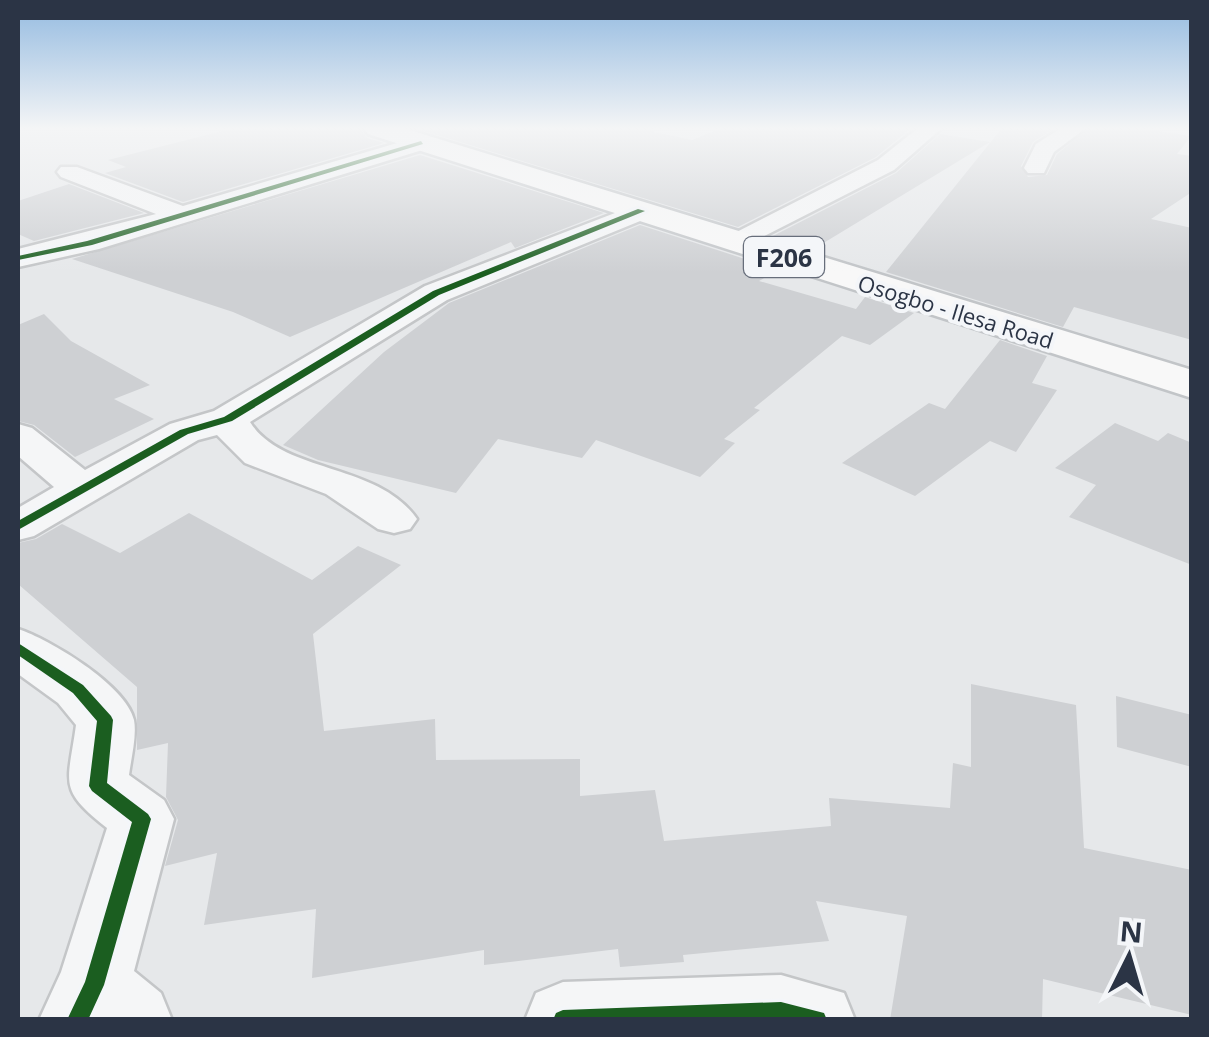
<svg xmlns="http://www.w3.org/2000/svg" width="1209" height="1037" font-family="'Open Sans',sans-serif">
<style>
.building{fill:#ced0d3}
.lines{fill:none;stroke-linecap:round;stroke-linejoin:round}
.minor-casing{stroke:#c4c6c8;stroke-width:5}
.primary-casing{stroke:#c2c5c8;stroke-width:5}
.minor{fill:#f5f6f7;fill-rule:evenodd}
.primary{fill:#f8f8f8;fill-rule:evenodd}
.cycleway-casing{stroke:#f4f6f9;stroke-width:7}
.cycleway{fill:#1b5e20;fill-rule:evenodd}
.labels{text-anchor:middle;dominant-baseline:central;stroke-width:8;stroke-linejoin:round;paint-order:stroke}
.far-street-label{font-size:22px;fill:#2b3445;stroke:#f4f6f9}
.shield{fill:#f4f6f9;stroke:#676e7b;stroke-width:2.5}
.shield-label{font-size:25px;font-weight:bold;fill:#2b3445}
</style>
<rect width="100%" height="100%" fill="#e6e8ea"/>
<!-- building -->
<path class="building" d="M234,128H360L367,138L384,143L183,202L105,173L126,167L108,160Z
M414,128H653L654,132L692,140L722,128L910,129L876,157L738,227Z
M1002,128H1055L1033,142L1021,166L1028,177L1047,175L1057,154L1089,128H1136L1191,136L1177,154L1192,156V192L1151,219L1192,228V340L1074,307L1063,327L886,272Z
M940,134L990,142L812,250L771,237L896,173Z
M420,155L604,213L515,248L511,242L290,337L233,312L72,259Z
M69,184L144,213L34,241L18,234V201Z
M640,225L779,270L759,281L856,309L865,297L914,313L870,345L842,336L754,408L760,410L724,439L735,443L700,477L596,440L582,458L498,439L456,493L318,460L283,445L384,352L449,303Z
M44,314L71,341L150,385L114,399L154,419L75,457L34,425L18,421V325Z
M1000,340L1047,356L1032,383L1057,390L1016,452L990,441L915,496L842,463L929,403L945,409Z
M1115,423L1158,441L1168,433L1192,443V565L1069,517L1096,485L1055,468Z
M189,513L312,580L358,546L401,565L313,634L324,731L435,719L436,760L580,759V796L655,790L664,841L831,826L829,798L950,808L953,763L971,767V684L1076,705L1084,848L1192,870V1015L1043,979L1042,1020H890L907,916L816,901L829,941L683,955L684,962L620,967L618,949L484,965V950L312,978L316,909L204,925L217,853L165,866L178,820L166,797L168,743L137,750V687L18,584V543L36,539L62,524L120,553Z
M1116,696L1192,715V767L1117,747Z"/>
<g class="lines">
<defs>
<path id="minor" d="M918,128H942L894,170L743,247H723L719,241L878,160Z
M1061,128H1086L1054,152L1044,173H1028L1024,168L1036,144Z
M421,136L429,138V148L99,249L18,267V249L156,214L61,177L57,172L61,167H77L183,206Z
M641,203L654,211L650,217L447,300L250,422C283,474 378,462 417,519L410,529L394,533L378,529L326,494L245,463L217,435L198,440L34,536L18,540V508L54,487L18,456V424L32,428L85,470L170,424L214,411L425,286Z
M18,629C49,639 126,685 134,720C137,736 131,759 129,775L164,800L174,819L134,971L161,993L172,1020H39L61,972L107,828C57,789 68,784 76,725L58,703L18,674Z
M781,975L844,993L855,1020H525L536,993L563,982Z"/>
<path id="primary" d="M364,128H403L1192,370V398L368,134Z"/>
</defs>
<!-- minor casing -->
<use href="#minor" class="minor-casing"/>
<!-- primary casing -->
<use href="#primary" class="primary-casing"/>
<!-- minor -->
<use href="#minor" class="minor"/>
<!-- primary -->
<use href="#primary" class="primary"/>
<defs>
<path id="cycleway" d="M421,141L423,144L92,245L18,260V256L87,241Z
M638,209L645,211L439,295L232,421L188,434L18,530V521L180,430L224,417L433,291Z
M18,643L83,685L111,716L113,720L107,783L148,814L151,819L104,985L88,1020H67L85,982L132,822L92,791L89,786L97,721L73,693L18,655Z
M781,1002L824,1013L827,1020H553L556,1013L563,1010Z"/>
</defs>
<!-- cycleway casing -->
<use href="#cycleway" class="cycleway-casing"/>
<!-- cycleway -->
<use href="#cycleway" class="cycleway"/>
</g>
<!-- sky -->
<linearGradient id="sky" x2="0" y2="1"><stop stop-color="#93bae0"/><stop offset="0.47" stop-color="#f4f5f6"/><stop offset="1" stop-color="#f4f5f6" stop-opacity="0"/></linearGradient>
<rect width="1209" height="273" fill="url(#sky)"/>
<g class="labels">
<!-- far-street labels -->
<g class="far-street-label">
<text transform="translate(956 311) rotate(17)">Osogbo - Ilesa Road</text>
</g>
<!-- shield labels -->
<rect class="shield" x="744" y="237" width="80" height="40" rx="8"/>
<g class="shield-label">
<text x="784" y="257">F206</text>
</g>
</g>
<!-- border -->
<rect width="1209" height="1037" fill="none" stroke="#2b3445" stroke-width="40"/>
<!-- north arrow -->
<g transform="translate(1129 957) rotate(5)" stroke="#f4f6f9" stroke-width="8" paint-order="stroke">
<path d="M0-8L18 38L0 25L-18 38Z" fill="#2b3445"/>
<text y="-15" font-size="28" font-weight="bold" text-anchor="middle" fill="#2b3445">N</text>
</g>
</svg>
